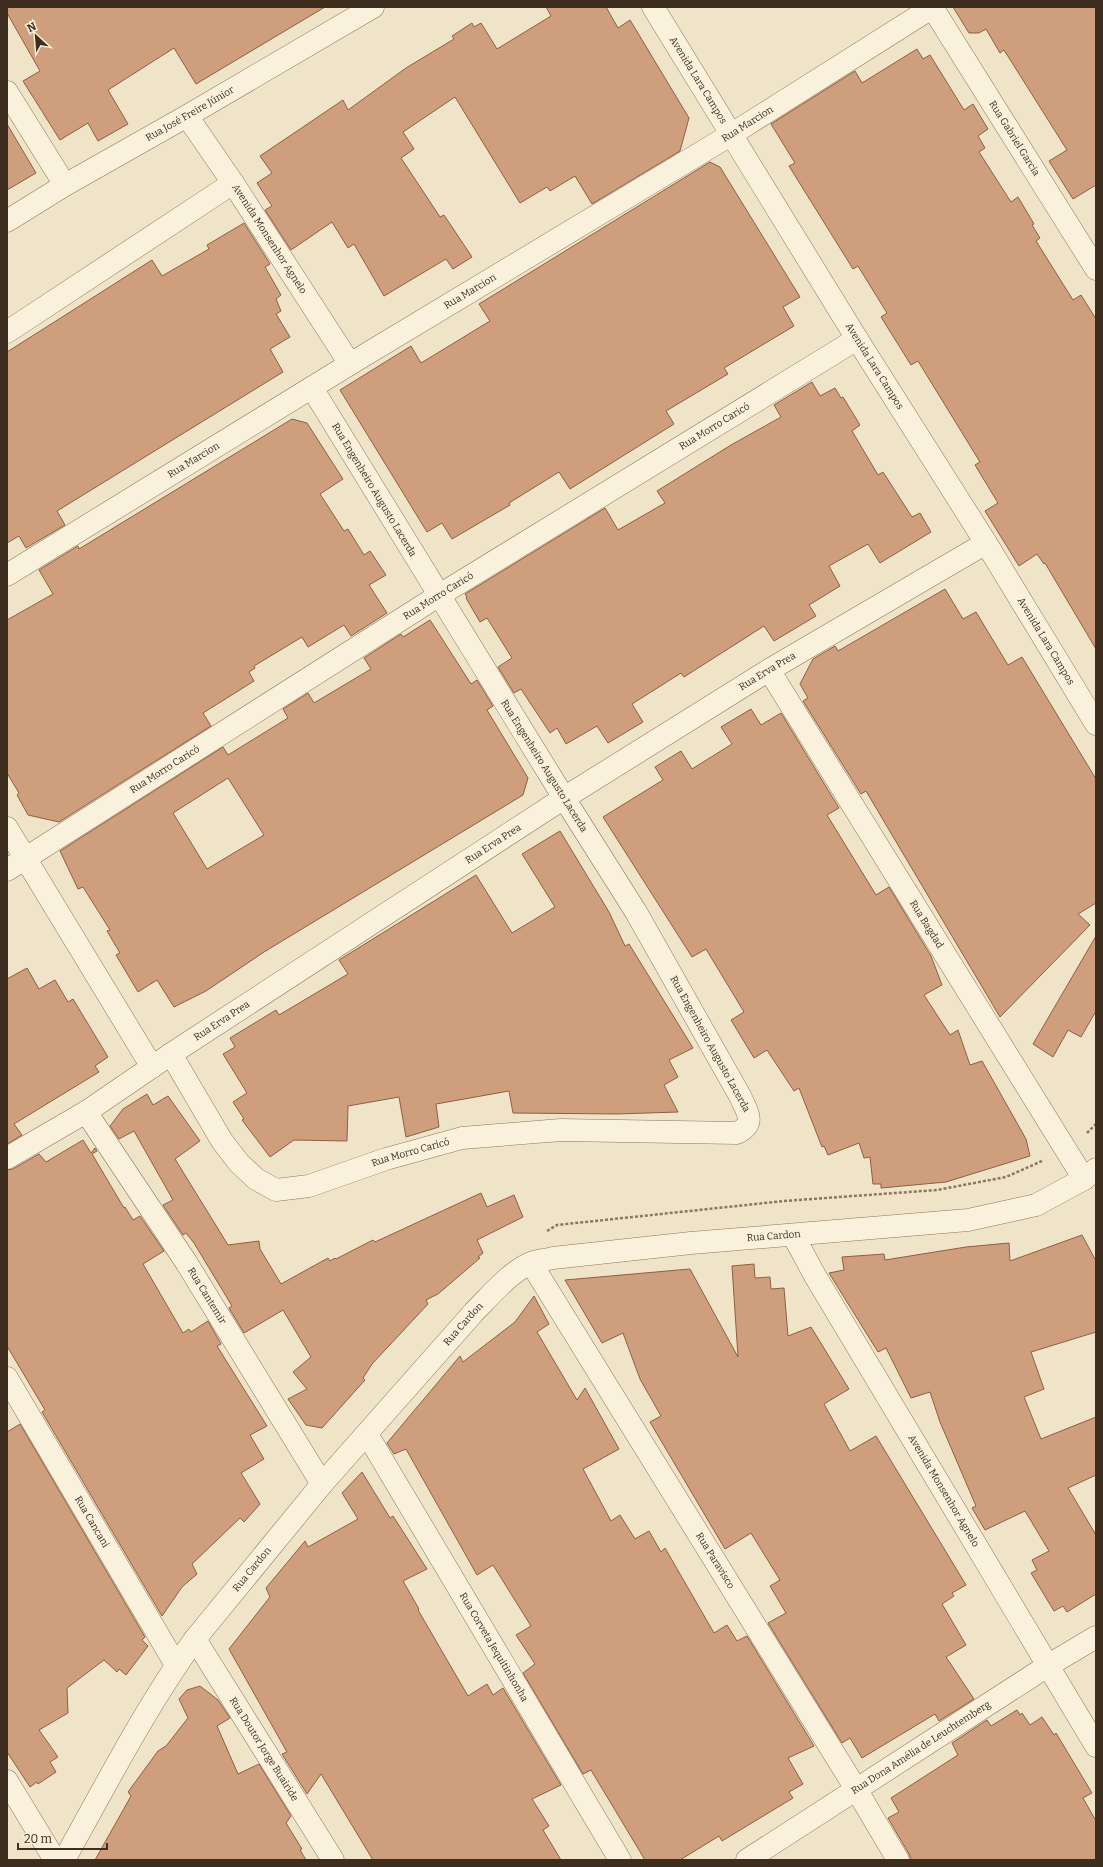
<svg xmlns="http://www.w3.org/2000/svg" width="1103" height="1867" font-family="Bitter,serif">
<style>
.building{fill:#cf9f7d;stroke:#8d5f41;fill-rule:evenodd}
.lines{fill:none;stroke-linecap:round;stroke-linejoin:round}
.minor-casing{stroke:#8d765c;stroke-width:23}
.path{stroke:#8d765c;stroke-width:2.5;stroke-dasharray:3 2;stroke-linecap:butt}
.minor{stroke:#faf1dc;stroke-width:22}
.labels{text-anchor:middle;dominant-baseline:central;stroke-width:3;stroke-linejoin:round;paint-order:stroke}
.street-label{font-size:10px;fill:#3d2e20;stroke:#f7eed8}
</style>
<rect width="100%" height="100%" fill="#f0e4c8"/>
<!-- building -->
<path class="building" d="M7,7H325L196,84L174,48L108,90L128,124L98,141L88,123L60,140L23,81L40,71L7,13Z
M546,7H606L618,28L630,20L689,118L680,151L592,204L575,176L550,191L547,187L520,203L455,97L403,132L414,149L401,158L440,217L444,215L472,257L453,269L446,259L384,296L354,244L348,248L332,222L291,250L265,210L272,206L257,183L272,173L260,156L343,100L348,110L406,68L454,39L452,36L472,23L474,27L481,23L497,49L551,16Z
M953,7H1096V185L1073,199L1049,161L1067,150L1004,50L1000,53L986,29L979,33H969Z
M917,49L923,59L930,55L964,110L973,104L988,129L978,136L985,148L979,152L1011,202L1018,197L1034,224L1032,225L1040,238L1036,241L1073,300L1081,295L1096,319V649L1045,563L1044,564L1037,554L1019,566L985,511L998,503L975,465L980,462L918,361L911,365L881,317L887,313L858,266L853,269L789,166L795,163L771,124L855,71L862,83Z
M7,124L36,173L7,190Z
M710,162L720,167L800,297L783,307L794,326L724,368L728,374L666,411L674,424L570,489L559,472L509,503L510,505L452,539L442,523L427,532L340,390L411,346L421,363L490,321L479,304Z
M244,223L270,264L265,267L281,295L276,299L281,311L276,314L290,337L270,349L283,372L57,511L65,525L26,548L19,536L7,543V352L152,260L162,276L209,249L207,245Z
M812,382L820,396L835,388L841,398L843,397L860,425L852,431L878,475L883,472L912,517L920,513L931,532L880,563L868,544L829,566L840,586L809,605L816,616L774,641L764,626L684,677L681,673L632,704L643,722L608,743L597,726L566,744L557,728L550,733L521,689L514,693L498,667L512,658L487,618L480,622L466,598L467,597L465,594L605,508L618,530L665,503L657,491L731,445L781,417L774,405Z
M292,419L307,423L343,479L320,494L344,531L348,529L364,555L370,551L386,575L369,585L387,613L351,636L344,625L308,647L302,637L254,666L255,668L249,672L254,681L203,713L211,726L59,822L28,815L17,795L19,793L7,773V620L53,594L39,570L78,546L79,549Z
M945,589L963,619L976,612L1008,665L1022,657L1096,779V903L1078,914L1090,925L1000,1017L866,791L861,794L803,701L808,698L800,684L813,659L835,646L838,651Z
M430,620L471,684L477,680L493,706L487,710L528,778L523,795L264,952L206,991L174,1007L157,980L138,992L116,955L120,953L107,931L110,930L83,887L78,889L60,851L223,747L228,755L288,718L283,709L308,693L314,703L371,669L364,658L401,634L403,637ZM228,778L264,835L207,869L173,813Z
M751,709L761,725L781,713L839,808L827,815L876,895L889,887L931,956L942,985L924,995L950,1035L958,1030L970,1065L982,1061L1026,1139L1030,1156L946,1182L881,1188V1184H873L870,1157L864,1158L859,1143L828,1155L824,1146L822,1147L799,1088L794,1091L767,1050L754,1058L731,1020L744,1012L706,949L692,957L603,817L663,780L655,767L681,751L692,769L732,744L721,727Z
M560,831L609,912L625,946L629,944L693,1048L669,1060L678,1077L664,1085L678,1112L617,1114L513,1113L509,1091L436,1104L439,1127L406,1137L399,1097L348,1106L347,1141L294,1140L270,1157L242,1120L244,1119L233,1102L247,1093L223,1054L235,1047L230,1038L276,1010L279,1015L348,974L339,960L476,875L512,933L555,907L522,854Z
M1096,936V1011L1081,1037L1068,1030L1053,1057L1033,1044Z
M27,968L39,989L55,980L68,1002L73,999L108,1057L95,1066L99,1072L14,1124L22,1135L7,1144V979Z
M147,1094L153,1105L168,1096L200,1141L175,1159L228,1245L259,1241L260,1249L281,1284L328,1258L330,1261L335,1258L336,1259L373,1240L375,1242L481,1193L487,1207L514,1195L523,1217L477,1240L483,1253L478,1257L480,1258L438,1294L426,1300L428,1304L372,1364L363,1378L365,1380L322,1428L306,1425L288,1399L307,1389L293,1372L311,1357L283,1310L244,1333L229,1308L232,1306L194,1243L186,1233L183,1235L163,1205L173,1200L134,1131L119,1139L110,1126L123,1109Z
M83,1140L91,1153L95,1148L97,1151L92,1154L124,1208L125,1207L133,1220L140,1216L164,1251L143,1264L183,1333L189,1329L191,1332L208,1321L221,1344L217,1346L267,1426L250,1435L264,1459L241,1473L260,1504L244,1522L240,1518L192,1564L197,1574L182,1587L162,1616L42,1412L45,1410L7,1346V1170L13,1169L39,1154L46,1162Z
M1082,1235L1096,1261V1332L1031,1352L1044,1389L1024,1397L1041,1439L1096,1417V1475L1068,1488L1096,1535V1594L1067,1612L1063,1606L1054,1611L1031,1573L1037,1570L1032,1560L1049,1551L1025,1511L985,1530L972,1508L976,1506L940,1422L930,1392L911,1398L886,1348L878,1352L829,1273L844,1270L842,1257L884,1254L885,1260L966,1247L1009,1243L1010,1261Z
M754,1264L755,1278L770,1277L771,1289L784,1288L788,1336L811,1327L849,1389L824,1404L850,1451L876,1436L966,1585L952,1593L954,1596L942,1604L966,1645L946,1657L974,1699L939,1721L935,1714L862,1758L850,1738L842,1743L768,1623L786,1613L770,1586L780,1580L751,1533L725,1549L650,1422L661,1416L640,1379L623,1333L602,1343L565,1280L690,1269L738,1357L732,1266Z
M534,1296L549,1324L537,1332L577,1400L585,1388L619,1449L583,1469L611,1521L620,1515L635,1539L649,1531L661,1552L665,1548L714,1633L727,1625L737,1641L747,1636L814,1746L788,1758L803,1784L789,1792L793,1798L722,1841L719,1836L680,1860H645L591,1770L583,1774L523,1673L535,1664L516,1635L531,1626L493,1565L477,1575L406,1449L394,1454L387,1443L460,1356L463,1362L515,1322Z
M20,1424L145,1637L142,1640L148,1646L126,1675L119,1669L117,1672L104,1660L67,1688L68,1713L39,1730L58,1757L50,1762L56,1772L38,1784L37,1782L30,1787L7,1752V1432Z
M362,1472L390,1518L393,1516L427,1569L403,1581L419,1609L418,1610L468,1696L487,1684L493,1695L503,1688L561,1785L532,1799L549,1826L543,1830L561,1860H373L321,1774L307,1794L282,1754L287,1752L229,1649L270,1597L266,1588L305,1541L308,1547L358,1519L342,1493Z
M200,1686L218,1700L230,1718L217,1726L238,1774L259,1764L291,1816L286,1823L302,1849L300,1850L306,1860H95L131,1796L128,1792L158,1751L166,1746L188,1718L179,1699L187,1690Z
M1017,1710L1020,1715L1022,1713L1030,1725L1042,1717L1054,1735L1056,1733L1092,1793L1083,1798L1096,1821V1860H911L909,1854L888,1818L899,1812L891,1798L958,1755L952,1743L987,1720L991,1726Z"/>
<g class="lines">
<defs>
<g id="minor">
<path id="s1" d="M653,7L857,339L986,543L1096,724"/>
<path id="s2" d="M932,7L1096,269"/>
<path d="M7,92L65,185"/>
<path id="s3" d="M187,116L233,183L350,364"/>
<path id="s4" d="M7,221L65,185L187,116L373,7"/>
<path d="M7,332L233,183"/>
<path id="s5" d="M7,575L350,364L732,134L933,7"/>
<path id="s6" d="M769,670L1084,1179"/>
<path d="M7,828L152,1067"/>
<path id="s7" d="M7,870L438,596L857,339"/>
<path id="s8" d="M171,1054L222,1141L239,1163L256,1179L276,1190L309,1186L386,1159L462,1138L561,1130L737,1133C757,1123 747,1112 740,1096L636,912L564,798L312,388"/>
<path id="s9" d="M86,1112L186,1262L322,1484"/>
<path id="s10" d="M7,1158L86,1112L171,1054L564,798L769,670L986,543"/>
<path id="s11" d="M793,1235L814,1274L1096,1746"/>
<path id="s12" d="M531,1263L856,1789L898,1860"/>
<path id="s13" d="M7,1378L176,1665"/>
<path id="s14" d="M367,1434L620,1860"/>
<path id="s15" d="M195,1639L333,1860"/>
<path d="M7,1781L55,1860"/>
<path id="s16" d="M64,1860C106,1785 145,1708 195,1639L322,1484L474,1312C490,1296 511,1271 531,1263C538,1260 546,1260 553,1258L691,1243L968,1220L1036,1205L1084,1179L1096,1169"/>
<path id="s17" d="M747,1860L1049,1665L1096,1637"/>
</g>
</defs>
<!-- minor casing -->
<use href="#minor" class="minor-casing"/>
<!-- path -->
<path class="path" d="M1087,1133L1096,1124
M547,1231L557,1225L784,1201L937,1190L1006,1177L1042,1161"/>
<!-- minor -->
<use href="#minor" class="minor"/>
</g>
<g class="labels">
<!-- street labels -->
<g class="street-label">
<text stroke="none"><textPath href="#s1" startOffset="86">Avenida Lara Campos</textPath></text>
<text stroke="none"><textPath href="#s4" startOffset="212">Rua José Freire Júnior</textPath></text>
<text stroke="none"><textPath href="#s5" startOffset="867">Rua Marcion</textPath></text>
<text stroke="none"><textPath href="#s2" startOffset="155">Rua Gabriel Garcia</textPath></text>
<text stroke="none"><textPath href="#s3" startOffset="148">Avenida Monsenhor Agnelo</textPath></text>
<text stroke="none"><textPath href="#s5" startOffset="543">Rua Marcion</textPath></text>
<text stroke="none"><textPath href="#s1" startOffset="422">Avenida Lara Campos</textPath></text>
<text stroke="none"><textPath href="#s7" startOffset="835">Rua Morro Caricó</textPath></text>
<text stroke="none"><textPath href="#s5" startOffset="219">Rua Marcion</textPath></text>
<text transform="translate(374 490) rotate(59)">Rua Engenheiro Augusto Lacerda</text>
<text stroke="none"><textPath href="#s7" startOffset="511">Rua Morro Caricó</textPath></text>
<text stroke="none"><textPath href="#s1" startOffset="746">Avenida Lara Campos</textPath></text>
<text stroke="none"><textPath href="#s10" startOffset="903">Rua Erva Prea</textPath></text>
<text transform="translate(544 766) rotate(58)">Rua Engenheiro Augusto Lacerda</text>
<text stroke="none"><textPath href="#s7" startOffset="187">Rua Morro Caricó</textPath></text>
<text stroke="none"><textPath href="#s10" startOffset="579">Rua Erva Prea</textPath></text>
<text stroke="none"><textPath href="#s6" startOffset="299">Rua Bagdad</textPath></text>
<text stroke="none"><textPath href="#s10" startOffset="255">Rua Erva Prea</textPath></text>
<text transform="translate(710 1044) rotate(61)">Rua Engenheiro Augusto Lacerda</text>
<text stroke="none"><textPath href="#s8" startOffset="315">Rua Morro Caricó</textPath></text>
<text stroke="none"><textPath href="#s16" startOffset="1007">Rua Cardon</textPath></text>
<text stroke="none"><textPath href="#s9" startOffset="220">Rua Cantemir</textPath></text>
<text stroke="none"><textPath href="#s16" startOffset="671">Rua Cardon</textPath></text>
<text stroke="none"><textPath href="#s11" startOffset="297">Avenida Monsenhor Agnelo</textPath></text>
<text stroke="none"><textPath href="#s13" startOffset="167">Rua Cancani</textPath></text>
<text stroke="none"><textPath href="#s12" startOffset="350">Rua Paravisco</textPath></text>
<text stroke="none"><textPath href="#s16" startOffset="347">Rua Cardon</textPath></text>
<text stroke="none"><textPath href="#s14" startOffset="248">Rua Corveta Jequitinhonha</textPath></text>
<text stroke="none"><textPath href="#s17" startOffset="207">Rua Dona Amélia de Leuchtemberg</textPath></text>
<text stroke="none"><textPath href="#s15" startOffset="130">Rua Doutor Jorge Buairide</textPath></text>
</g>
</g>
<!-- border -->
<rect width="1103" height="1867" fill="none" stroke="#3d2e20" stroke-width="16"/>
<!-- north arrow -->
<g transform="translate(36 36) rotate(334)" stroke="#f7eed8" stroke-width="3" paint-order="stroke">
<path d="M0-3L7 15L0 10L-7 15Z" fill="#3d2e20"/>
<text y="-6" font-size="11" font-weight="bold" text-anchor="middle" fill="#3d2e20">N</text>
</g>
<!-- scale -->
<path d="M18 1843v6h89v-6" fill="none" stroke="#3d2e20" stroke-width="2"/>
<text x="24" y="1843" font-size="12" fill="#3d2e20" stroke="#f7eed8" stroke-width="3" paint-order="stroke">20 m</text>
</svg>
